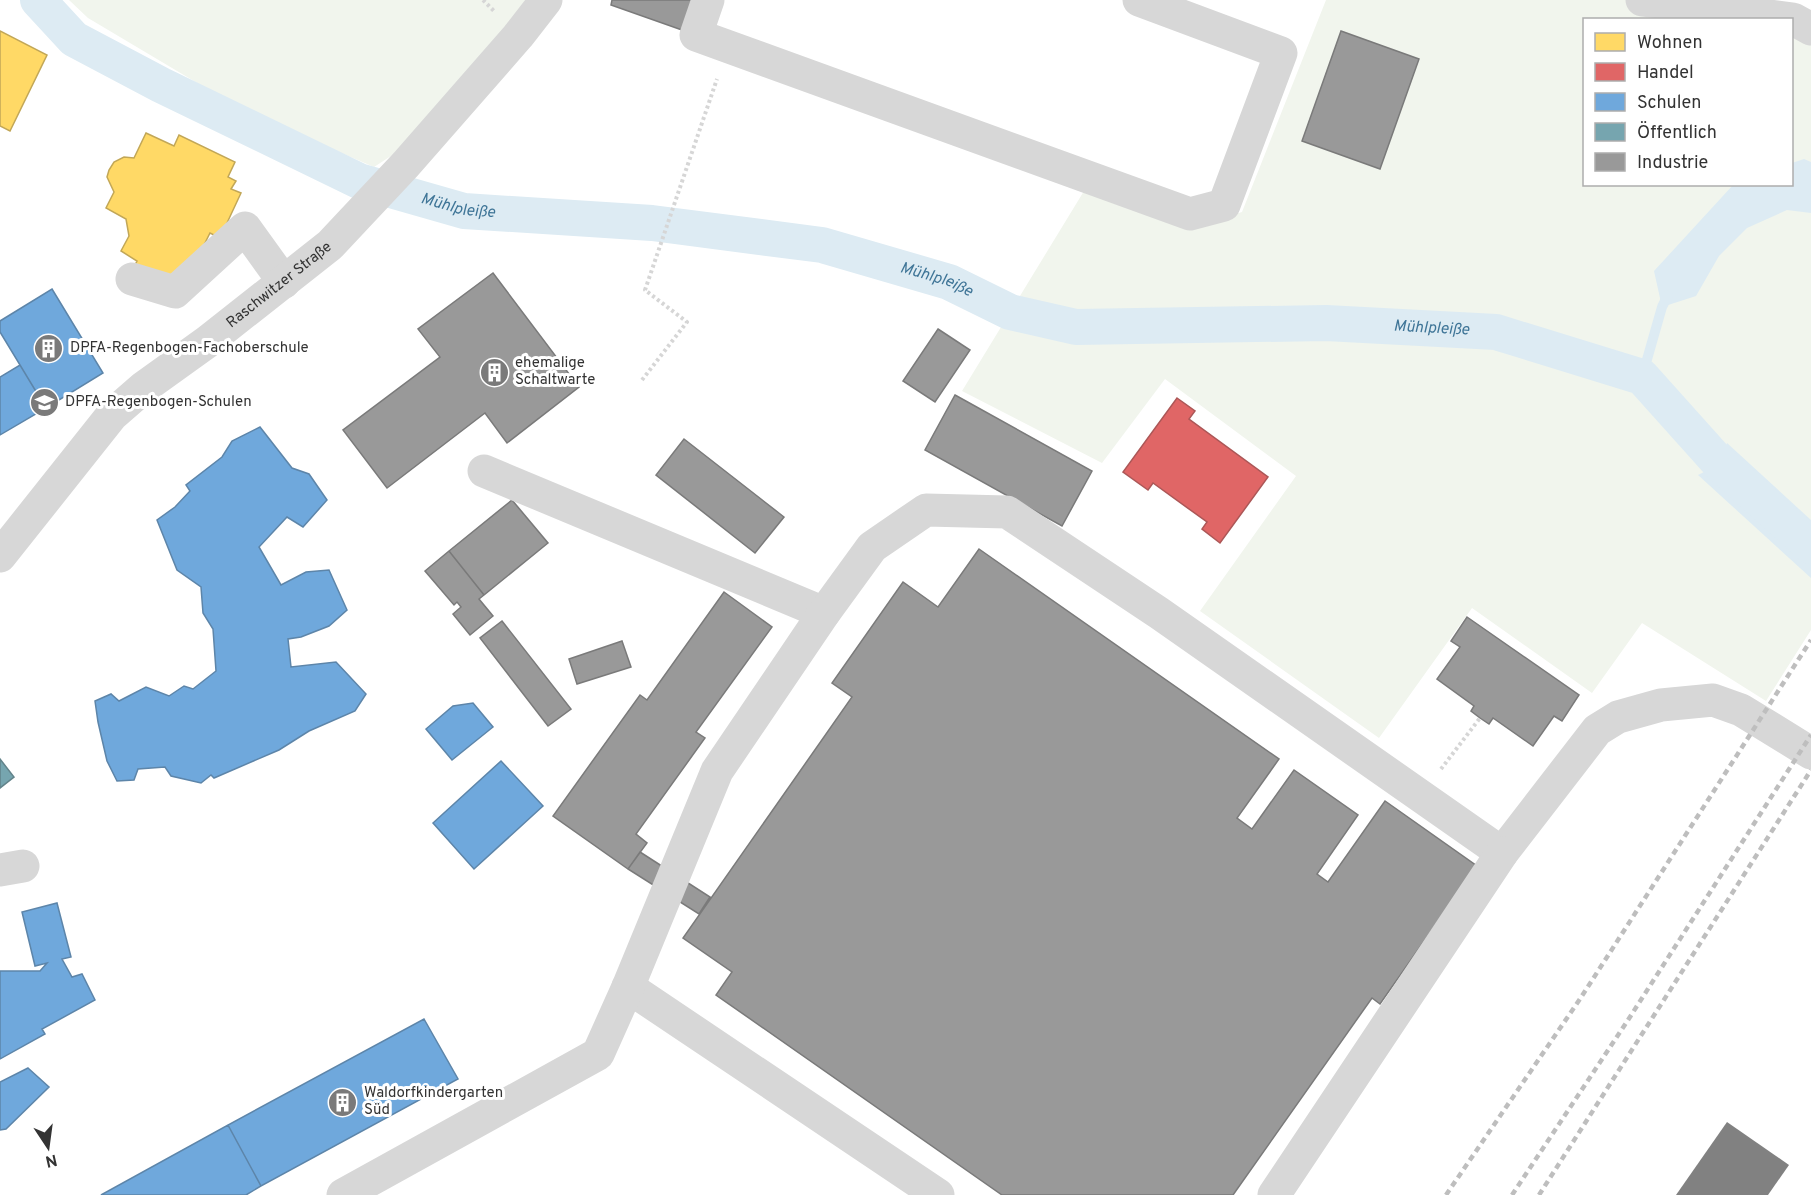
<svg xmlns="http://www.w3.org/2000/svg" width="1811" height="1195" font-family="Overpass,sans-serif">
<style>
.green{fill:#f1f5ed;fill-rule:evenodd}
.water{fill:#ddebf3}
.homes{fill:#ffd966;stroke:#c2a757;stroke-width:1.5}
.shops{fill:#e06666;stroke:#ac5757;stroke-width:1.5}
.schools{fill:#6fa8dc;stroke:#5d85a9;stroke-width:1.5}
.public{fill:#76a5af;stroke:#62838a;stroke-width:1.5}
.industry{fill:#999;stroke:#7a7a7a;stroke-width:1.5}
.lines{fill:none;stroke-linecap:round;stroke-linejoin:round}
.stream{stroke:#ddebf3;stroke-width:10}
.canal{stroke:#ddebf3;stroke-width:36}
.building{fill:#818181}
.path{stroke:#d6d6d6;stroke-width:4;stroke-dasharray:3 3;stroke-linecap:butt}
.minor{stroke:#d7d7d7;stroke-width:33}
.rail{stroke:#bebebe;stroke-width:4.5;stroke-dasharray:6 4.5;stroke-linecap:butt}
.labels{text-anchor:middle;dominant-baseline:central;stroke-width:6;stroke-linejoin:round;paint-order:stroke}
.street-label{font-size:15px;fill:#333;stroke:#fff}
.poi-label{font-size:15px;fill:#333;stroke:#fff;text-anchor:start}
.water-label{font-size:16px;font-style:italic;fill:#3f7597;stroke:#fff}
</style>
<rect width="100%" height="100%" fill="#fff"/>
<!-- green -->
<path class="green" d="M69,0H527L507,25L394,154L374,167L246,112L88,18Z
M1326,0H1642L1793,19L1811,29V630L1766,701L1642,623L1592,693L1472,608L1379,738L1200,611L1296,476L1165,379L1102,463L962,391L1084,191L1188,228L1242,212ZM1584,20H1792V184H1584Z"/>
<!-- water -->
<path class="water" d="M1804,159L1811,162V213L1787,210L1747,228L1719,256L1696,296L1662,307L1654,271L1733,185L1792,184V163Z
M1727,443L1811,520V578L1698,475L1720,464Z"/>
<!-- homes -->
<path class="homes" d="M0,31L47,55L10,131L0,126Z
M146,133L174,146L179,135L235,162L228,177L236,181L231,189L241,193L220,238L210,233L191,271L178,281L135,265L137,261L121,251L129,236L126,219L106,208L114,192L107,177L109,170L114,162L124,157L134,158Z"/>
<!-- shops -->
<path class="shops" d="M1177,398L1195,411L1189,419L1268,477L1220,543L1202,529L1207,522L1153,483L1148,490L1123,472Z"/>
<!-- schools -->
<path class="schools" d="M52,289L103,373L46,408L0,332V321Z
M20,365L46,408L0,435V377Z
M260,427L292,468L309,474L327,500L303,527L287,517L259,547L281,585L306,572L329,570L347,610L329,626L301,637L288,639L291,667L336,662L366,694L355,711L309,731L279,750L214,778L211,775L201,783L171,776L165,767L138,769L134,780L117,781L107,761L98,722L95,701L111,694L119,701L146,687L169,696L184,686L193,689L216,671L213,629L203,613L201,587L177,570L157,520L175,507L190,491L186,485L222,457L232,441Z
M473,703L493,727L452,760L426,729L453,706Z
M501,761L543,806L474,869L433,823Z
M57,903L71,957L62,959L72,977L82,974L95,1000L42,1029L45,1034L0,1059V971H40L47,963L35,966L22,912Z
M424,1019L458,1079L261,1186L228,1125Z
M28,1068L49,1087L6,1129L0,1130V1082Z
M228,1125L261,1186L246,1195H101Z"/>
<!-- public -->
<path class="public" d="M0,759L14,777L0,788Z"/>
<!-- industry -->
<path class="industry" d="M612,0H692L682,30L611,5Z
M1341,31L1419,59L1380,169L1302,141Z
M493,273L579,387L507,443L485,413L387,488L343,430L440,357L418,329Z
M938,329L970,350L935,402L903,381Z
M955,395L1092,471L1062,526L925,450Z
M684,439L784,517L755,553L656,475Z
M512,500L548,543L484,595L449,551Z
M979,549L1279,759L1237,818L1252,829L1294,770L1358,815L1317,874L1328,882L1385,801L1477,866L1380,1004L1372,998L1233,1195H1002L716,995L732,972L683,938L852,697L832,683L903,582L938,607Z
M449,551L484,595L479,599L493,616L470,635L453,614L461,607L457,602L454,605L425,571Z
M724,592L772,627L696,732L705,738L636,834L647,843L628,869L553,816L640,695L647,700Z
M1467,617L1579,695L1562,721L1554,716L1533,746L1493,718L1489,724L1480,718L1471,711L1474,706L1437,679L1460,647L1451,641Z
M502,621L571,709L548,726L480,638Z
M622,641L631,667L577,684L569,659Z
M640,852L710,897L699,914L628,869Z"/>
<g class="lines">
<!-- stream -->
<path class="stream" d="M1642,377L1662,307L1668,295"/>
<!-- canal -->
<path class="canal" id="s1" d="M38,0L74,39L161,85L359,181L464,211L652,223L822,245L949,282L1010,312L1076,327L1326,323L1496,332L1642,377L1720,464L1811,546"/>
</g>
<!-- building -->
<path class="building" d="M1727,1122L1789,1165L1768,1195H1676Z"/>
<g class="lines">
<!-- path -->
<path class="path" d="M483,0L495,12
M642,380L687,322L645,290L717,79
M1441,769L1480,718"/>
<!-- minor -->
<g class="minor">
<path d="M708,0L696,35L1190,214L1224,205L1281,53L1139,0"/>
<path d="M1642,0L1793,19L1811,29"/>
<path d="M132,279L175,292L245,228L284,282"/>
<path d="M484,471L824,613"/>
<path id="s2" d="M0,556L112,415L143,388L207,342L330,245L406,164L518,36L546,0"/>
<path d="M0,870L23,866"/>
<path d="M628,987L938,1195"/>
<path d="M343,1195L598,1054L628,987L717,771L824,613L872,547L926,510L1007,512L1159,613L1502,853L1597,730L1618,717L1661,705L1713,700L1741,710L1811,753"/>
<path d="M1274,1195L1502,853"/>
</g>
<!-- rail -->
<path class="rail" d="M1446,1195L1580,999L1811,640
M1512,1195L1628,1020L1811,735
M1539,1195L1811,770"/>
</g>
<!-- icons -->
<defs>
<symbol id="building-disc" viewBox="-11 -11 22 22"><circle r="9.5" fill="#7a7a7a" stroke="#fff"/><path d="M-4-6H4V6H1V3H-1V6H-4ZM-2.5-4.3h1.7v1.8h-1.7ZM.8-4.3h1.7v1.8H.8ZM-2.5-1h1.7V.8h-1.7ZM.8-1h1.7V.8H.8Z" fill="#fff"/></symbol>
<symbol id="school-disc" viewBox="-11 -11 22 22"><circle r="9.5" fill="#7a7a7a" stroke="#fff"/><path d="M0-5L7-2L0 1L-7-2ZM-4 1L0 2.5L4 1V4Q0 6-4 4Z" fill="#fff"/></symbol>
</defs>
<g fill-rule="evenodd">
<use href="#building-disc" x="32" y="332" width="33" height="33"/>
<use href="#building-disc" x="478" y="356" width="33" height="33"/>
<use href="#school-disc" x="28" y="386" width="33" height="33"/>
<use href="#building-disc" x="326" y="1086" width="33" height="33"/>
</g>
<g class="labels">
<!-- street labels -->
<g class="street-label">
<text stroke="none"><textPath href="#s2" startOffset="392">Raschwitzer Straße</textPath></text>
</g>
<!-- poi labels -->
<g class="poi-label">
<text x="70" y="348">DPFA-Regenbogen-Fachoberschule</text>
<text x="515" y="363">ehemalige<tspan x="515" dy="17">Schaltwarte</tspan></text>
<text x="65" y="402">DPFA-Regenbogen-Schulen</text>
<text x="364" y="1093">Waldorfkindergarten<tspan x="364" dy="17">Süd</tspan></text>
</g>
<!-- water labels -->
<g class="water-label">
<text stroke="none"><textPath href="#s1" startOffset="474">Mühlpleiße</textPath></text>
<text stroke="none"><textPath href="#s1" startOffset="960">Mühlpleiße</textPath></text>
<text stroke="none"><textPath href="#s1" startOffset="1464">Mühlpleiße</textPath></text>
</g>
</g>
<!-- legend -->
<rect x="1583" y="18" width="210" height="168" fill="#ffffff" stroke="#adadad" stroke-width="1.5"/>
<rect x="1595" y="33" width="30" height="18" fill="#ffd966" stroke="#adadad" stroke-width="1.5"/>
<text x="1637" y="48" font-size="18" fill="#333333">Wohnen</text>
<rect x="1595" y="63" width="30" height="18" fill="#e06666" stroke="#adadad" stroke-width="1.5"/>
<text x="1637" y="78" font-size="18" fill="#333333">Handel</text>
<rect x="1595" y="93" width="30" height="18" fill="#6fa8dc" stroke="#adadad" stroke-width="1.5"/>
<text x="1637" y="108" font-size="18" fill="#333333">Schulen</text>
<rect x="1595" y="123" width="30" height="18" fill="#76a5af" stroke="#adadad" stroke-width="1.5"/>
<text x="1637" y="138" font-size="18" fill="#333333">Öffentlich</text>
<rect x="1595" y="153" width="30" height="18" fill="#999999" stroke="#adadad" stroke-width="1.5"/>
<text x="1637" y="168" font-size="18" fill="#333333">Industrie</text>
<!-- north arrow -->
<g transform="translate(48 1147) rotate(167)" stroke="#ffffff" stroke-width="4.5" paint-order="stroke">
<path d="M0-4.5L10 22L0 15L-10 22Z" fill="#333333"/>
<text y="-9" font-size="16" font-weight="bold" text-anchor="middle" fill="#333333">N</text>
</g>
</svg>
